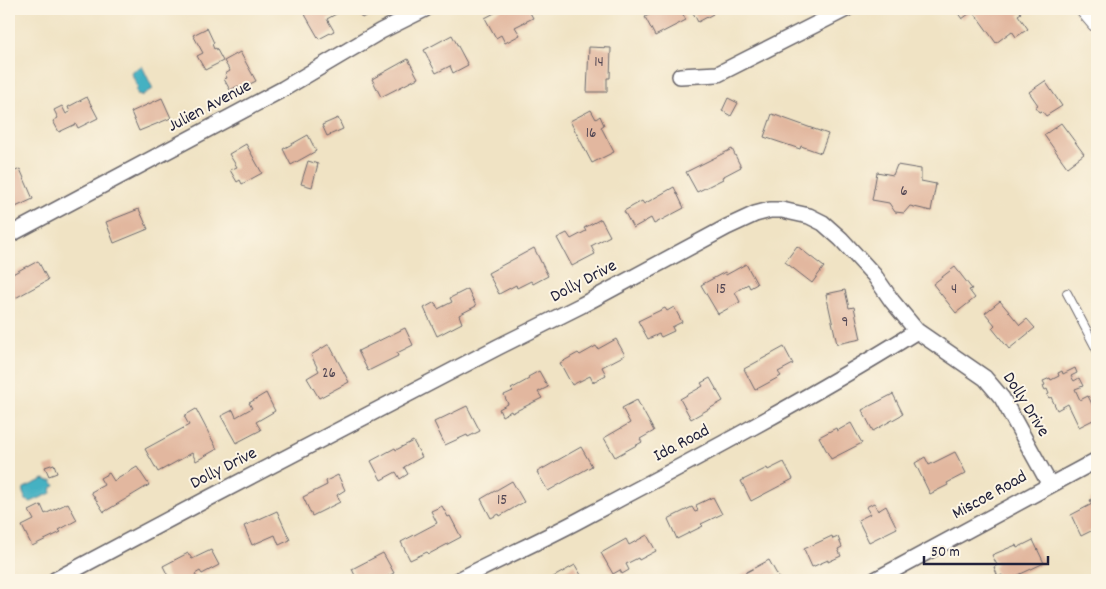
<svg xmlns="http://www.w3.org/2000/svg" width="1106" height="589" font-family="Dekko,sans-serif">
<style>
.water{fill:#45b1c2;stroke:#346a7e}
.building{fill:#e2b79f}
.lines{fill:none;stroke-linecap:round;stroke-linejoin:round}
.service-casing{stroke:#6a666b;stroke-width:10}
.minor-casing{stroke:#6a666b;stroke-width:18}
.secondary-casing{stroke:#6a666b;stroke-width:22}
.service{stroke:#fff;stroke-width:8}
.minor{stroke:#fff;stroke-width:15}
.secondary{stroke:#fff;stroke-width:20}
.labels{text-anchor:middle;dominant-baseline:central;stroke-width:4;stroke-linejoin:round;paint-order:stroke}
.number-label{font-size:15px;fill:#524754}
.street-label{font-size:18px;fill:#22223b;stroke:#fcf5e5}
</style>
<rect width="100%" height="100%" fill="#fcf5e5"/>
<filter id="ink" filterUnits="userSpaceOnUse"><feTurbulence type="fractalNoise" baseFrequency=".02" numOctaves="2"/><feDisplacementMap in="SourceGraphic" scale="10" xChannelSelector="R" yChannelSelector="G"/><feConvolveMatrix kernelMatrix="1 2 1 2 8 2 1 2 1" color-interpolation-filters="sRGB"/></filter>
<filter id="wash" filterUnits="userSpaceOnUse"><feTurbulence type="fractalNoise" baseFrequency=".0096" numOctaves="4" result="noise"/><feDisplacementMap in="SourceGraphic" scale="20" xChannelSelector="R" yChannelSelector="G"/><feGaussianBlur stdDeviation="1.12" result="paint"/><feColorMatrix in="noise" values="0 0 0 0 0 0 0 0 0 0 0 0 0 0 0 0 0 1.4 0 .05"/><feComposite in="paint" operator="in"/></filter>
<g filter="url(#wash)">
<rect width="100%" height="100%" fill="#f0e3c4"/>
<!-- water -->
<path class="water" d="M142,66L153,89L141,96V94L138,95L136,90L138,88L131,72Z
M44,479L49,481L52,480L55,486L52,487L51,493L31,502L26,500L23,493L24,488Z"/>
<g id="blocks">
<!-- building -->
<path class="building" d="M307,9H345L327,19L334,31L319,39L303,11Z
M357,9H376V10L362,18Z
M502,9H528L533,18L515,27L520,35L505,43L501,35L496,38L485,18Z
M660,9H680L686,20L655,36L645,17Z
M691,9H717L712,12L713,14L698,22Z
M955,9H1018L1021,13L1018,15L1028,29L1016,37L1012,31L996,43L973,11L962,19Z
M207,28L214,43L212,44L214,49L216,48L223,61L205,70L197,56L203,53L193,35Z
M452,35L468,65L453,73L450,66L436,73L424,50Z
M589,47L611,48L610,78H607V92H587Z
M240,52L256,81L240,89L238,86L230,90L224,79L227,78L225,74L230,71L224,61Z
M408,59L418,78L381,97L372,79Z
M1045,81L1062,106L1046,116L1042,111L1039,112L1035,107L1038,105L1029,92Z
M87,97L98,118L78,128L76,124L59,132L53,121L58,118L54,110L62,106L66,114L70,112L68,107Z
M162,98L171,118L139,131L131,112Z
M728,98L738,103L731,116L722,111Z
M9,104H10L13,125L9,126Z
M591,110L596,119L600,116L604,125L601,127L614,152L592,163L570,121Z
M772,114L828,134L821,153L801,146L800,149L764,137Z
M338,118L343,129L327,136L322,125Z
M1061,123L1084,154L1067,167L1044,135Z
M308,135L316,151L291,165L283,149Z
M246,144L262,173L242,184L240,180L237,182L230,170L237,167L229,154Z
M732,149L741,167L722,177L723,179L697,192L686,172Z
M308,161L318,164L312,187L301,184Z
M897,165L921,169V181L936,184L931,211L910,206L904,213L895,212L889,203L872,200L877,172L893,175Z
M20,169L33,199L9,210V174Z
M674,187L684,208L654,224L651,218L633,228L624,211L642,201L644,204Z
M139,209L148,229L114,243L106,222Z
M601,219L610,236L591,246L595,254L572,266L557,238L567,233L571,239L586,231L584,228Z
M797,246L824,267L812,283L785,262Z
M534,248L548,276L533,284L531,281L517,288L516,285L499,294L488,273Z
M38,261L48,280L10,301L9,276L27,266V267Z
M746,264L757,284L750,288L748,284L735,292L740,302L718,314L701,285L725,272L726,275Z
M955,267L972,289L969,290L975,298L956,313L933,284Z
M468,289L476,306L459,315L462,323L437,336L424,308L435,302L438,309L452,302L450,298Z
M845,290L849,308L854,307L861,339L837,344L826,294Z
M1000,301L1020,325L1027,319L1035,328L1009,349L992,328L995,325L985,313Z
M674,307L682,322L672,327L674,331L661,337L659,334L648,339L638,321L665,308L667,311Z
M405,328L413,345L397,353L398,356L368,371L358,351Z
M616,339L625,355L602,367L606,375L593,382L590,376L572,385L560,363L578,353L580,355L596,346L598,349Z
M329,344L349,382L319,398L307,378L319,371L311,355Z
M784,347L793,364L778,372L781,376L755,390L744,369Z
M1075,368L1077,373L1071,376L1074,381L1079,378L1083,386L1075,389L1080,400L1088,396L1097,414V418L1079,427L1068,404L1057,410L1051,397L1049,398L1047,395L1049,394L1047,389L1045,390L1043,386L1045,385L1043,381L1050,378L1051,380L1059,376L1058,373L1062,371L1063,374Z
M539,371L548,387L538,392L542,398L512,413L511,411L502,416L499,409L508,404L504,395L513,391L511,389L529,379L528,377Z
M710,378L723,401L691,419L680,399L703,386L701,383Z
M266,393L275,411L256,422L261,430L236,443L221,416L233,410L236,417L252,408L249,403Z
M893,394L903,414L873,431L862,410Z
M637,400L654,431L640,439L642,442L615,457L604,438L630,423L622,408Z
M467,406L480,431L468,437L467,435L445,445L434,422Z
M196,409L217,449L196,461L192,453L158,472L145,449L189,425L184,416Z
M851,423L862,443L831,459L819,437L836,428L837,431Z
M413,441L422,457L404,467L408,474L400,479L396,472L381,480L371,461L395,448L396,450Z
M581,447L592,466L548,491L537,472Z
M955,452L966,473L947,483L948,485L930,494L915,463L925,457L929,465Z
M784,462L793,479L751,501L741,481L767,468L768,470Z
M54,464L57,473L49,476L45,467Z
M137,467L149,485L104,512L91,492L104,485L100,478L109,473L114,481Z
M338,475L345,490L337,495L340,502L312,516L303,497L327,485L326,481Z
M512,481L524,502L500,516L499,514L491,518L481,499Z
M713,497L722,514L701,524L703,526L677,539L668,519L692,507L695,512L698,511L696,505Z
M1097,497V528L1081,536L1071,515L1092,504L1090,500Z
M68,503L77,520L59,530L61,532L32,546L22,526L34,520L29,511L41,505L45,514Z
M874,503L878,511L886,506L897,528L869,542L858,520L870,514L866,507Z
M442,506L448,517L450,516L461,537L429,554L427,552L410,560L401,542L437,523L431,511Z
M277,511L290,540L279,545L275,535L252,545L244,526Z
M647,535L656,551L639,560L638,558L626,564L629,570L622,574L620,570L613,574L601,553L626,539L629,545Z
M832,536L833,539L838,537L842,547L838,549L841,556L828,562V560L812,567L804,549Z
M1033,540L1044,563L1010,579L1011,580H1004L1002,575L998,577L994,567L997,565L992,555L1016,545L1017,548Z
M211,550L219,565L202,574L200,571L195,574L198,580H170L163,566L188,553L192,559Z
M383,553L394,573L381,580H357L352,569Z
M769,560L780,580H732Z
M575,565L584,580H548Z"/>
</g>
</g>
<g filter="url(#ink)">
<use href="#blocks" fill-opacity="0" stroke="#6a666b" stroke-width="1"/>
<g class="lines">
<defs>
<path id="service" d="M1067,293L1097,350"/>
<path id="minor" d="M680,76L718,74L846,9
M11,234L283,89L381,31L425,9
M55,580L211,497L498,347L582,305L727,227L755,214L770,210H782L809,216L823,223L841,239L874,275L892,301L917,331L985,378L1002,398L1050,485
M459,580C501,558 545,539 587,516C699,457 810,398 917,331
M875,580L1097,460"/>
<path id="secondary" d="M1086,9L1097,22"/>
</defs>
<!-- service casing -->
<use href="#service" class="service-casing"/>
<!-- minor casing -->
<use href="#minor" class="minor-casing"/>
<!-- secondary casing -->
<use href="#secondary" class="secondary-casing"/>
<!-- service -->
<use href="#service" class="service"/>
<!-- minor -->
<use href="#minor" class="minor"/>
<!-- secondary -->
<use href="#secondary" class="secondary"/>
</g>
</g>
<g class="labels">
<!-- number labels -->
<g class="number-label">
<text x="599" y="63">14</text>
<text x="591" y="134">16</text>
<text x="904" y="192">6</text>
<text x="721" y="290">15</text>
<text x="954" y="290">4</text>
<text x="845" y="323">9</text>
<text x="329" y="374">26</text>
<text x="502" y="501">15</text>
</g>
<!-- street labels -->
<g class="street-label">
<text transform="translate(210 107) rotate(-28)">Julien Avenue</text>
<text transform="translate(584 282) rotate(-28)">Dolly Drive</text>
<text transform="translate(1025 405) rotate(58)">Dolly Drive</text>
<text transform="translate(682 444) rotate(-28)">Ida Road</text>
<text transform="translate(224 469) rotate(-27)">Dolly Drive</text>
<text transform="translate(990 496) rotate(-29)">Miscoe Road</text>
</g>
</g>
<!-- margin -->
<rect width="1106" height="589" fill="none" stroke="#fcf5e5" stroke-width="30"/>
<!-- scale -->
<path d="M924 556v8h124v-8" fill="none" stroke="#22223b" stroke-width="2.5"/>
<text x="931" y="556" font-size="15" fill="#22223b" stroke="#fcf5e5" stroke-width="4" paint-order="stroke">50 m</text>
</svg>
